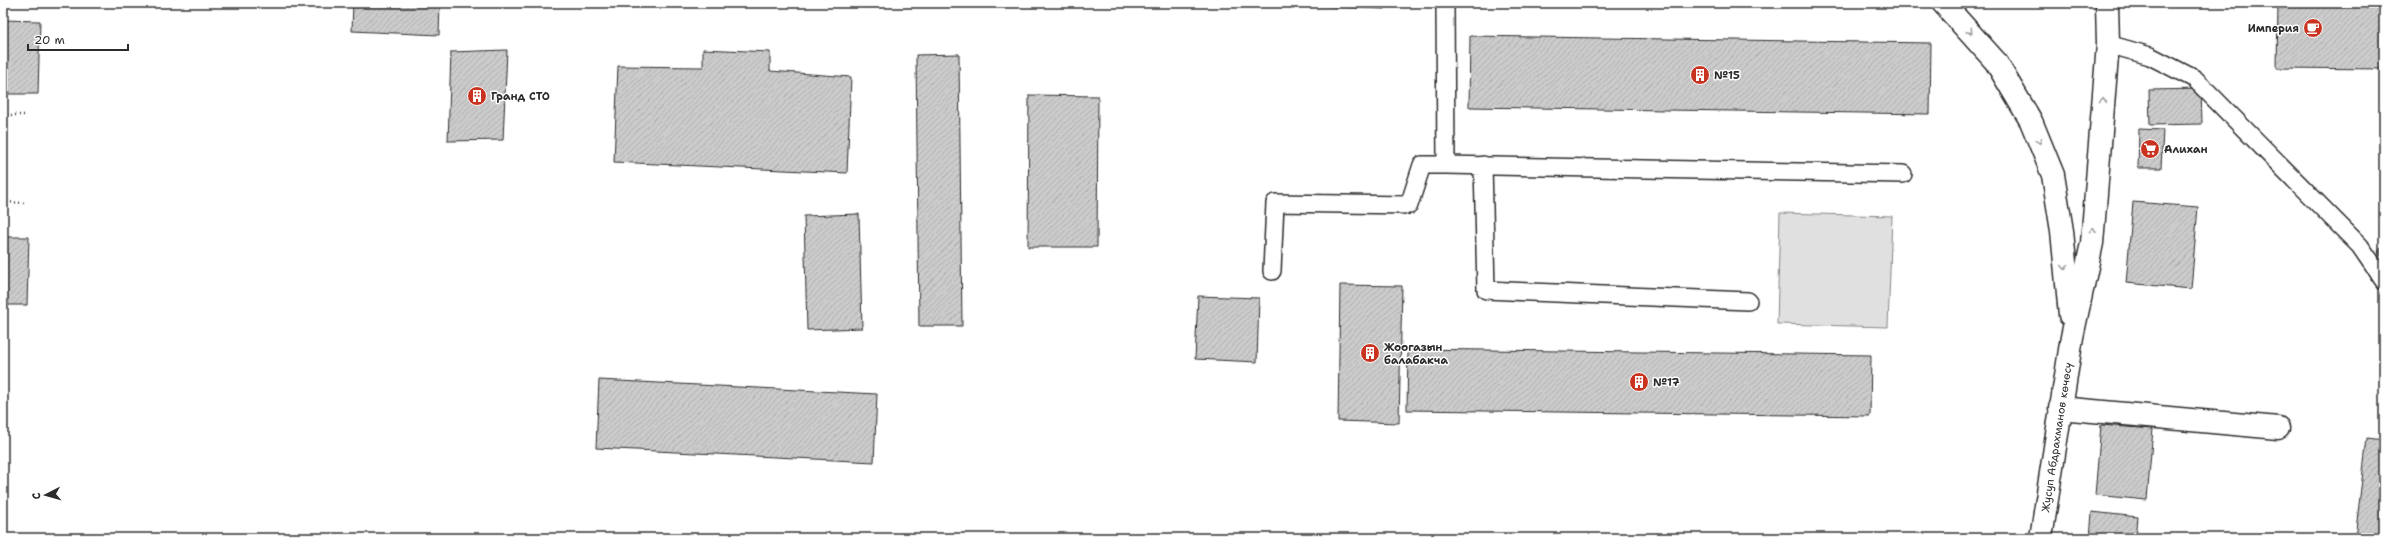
<svg xmlns="http://www.w3.org/2000/svg" width="2387" height="541" font-family="'Shantell Sans',sans-serif">
<style>
.green{fill:#e0e0e0;stroke:#868686}
.lines{fill:none;stroke-linecap:round;stroke-linejoin:round}
.stream{stroke:#7e7e7e;stroke-width:10}
.building{fill:url(#building-hatch);stroke:#2b2b2b}
.service-casing{stroke:#2b2b2b;stroke-width:20}
.minor-casing{stroke:#2b2b2b;stroke-width:25}
.tertiary-casing{stroke:#2b2b2b;stroke-width:25}
.path{stroke:#2b2b2b;stroke-width:2.5;stroke-dasharray:1 3;stroke-linecap:butt}
.service{stroke:#fff;stroke-width:17}
.minor{stroke:#fff;stroke-width:22}
.tertiary{stroke:#fff;stroke-width:22}
.oneway{stroke:#a0a0a0}
.labels{text-anchor:middle;dominant-baseline:central;stroke-width:3;stroke-linejoin:round;paint-order:stroke}
.poi-label{font-size:11px;font-weight:bold;fill:#2b2b2b;stroke:#fff;text-anchor:start}
.street-label{font-size:11px;fill:#2b2b2b;stroke:#fff}
</style>
<defs>
<pattern id="building-hatch" width="6" height="6" patternUnits="userSpaceOnUse"><rect width="6" height="6" fill="#cbcbcb"/><path d="M-1 1l2-2M0 6l6-6M5 7l2-2" fill="none" stroke="#aeaeae"/></pattern>
</defs>
<rect width="100%" height="100%" fill="#fff"/>
<filter id="ink" filterUnits="userSpaceOnUse"><feTurbulence type="fractalNoise" baseFrequency=".025" numOctaves="2"/><feDisplacementMap in="SourceGraphic" scale="8" xChannelSelector="R" yChannelSelector="G"/><feConvolveMatrix kernelMatrix="1 2 1 2 8 2 1 2 1" color-interpolation-filters="sRGB"/></filter>
<g filter="url(#ink)">
<!-- green -->
<path class="green" d="M1780,213L1892,216L1888,327L1777,324Z"/>
<g class="lines">
<!-- stream -->
<path class="stream" d="M2383,252L2384,253"/>
</g>
<!-- building -->
<path class="building" d="M353,3H440L439,35L352,31Z
M1316,3H1386L1385,9L1316,6Z
M2278,3H2384V69L2277,68Z
M3,20L40,21L38,94H3Z
M1470,36L1931,43L1930,114L1469,107Z
M703,49L770,52V71L851,77L847,173L614,162L618,66L703,67Z
M507,50L503,140L448,141L451,52Z
M959,54L962,326H919L916,55Z
M2201,89L2202,124L2150,125L2149,90Z
M1029,95L1098,96L1097,247H1028Z
M2139,129L2163,130L2161,168H2138Z
M2133,202L2198,207L2191,289L2126,283Z
M859,214L862,328L807,330L804,216Z
M3,237H29L27,305H3Z
M1340,285L1402,286L1399,423L1338,421Z
M1198,296L1259,298L1257,362L1195,359Z
M1408,349L1871,355L1870,416L1407,410Z
M599,380L877,394L874,462L596,448Z
M2101,425L2153,429L2147,500L2095,495Z
M2367,438L2384,440V538H2355Z
M2092,512L2138,517L2136,538H2090Z"/>
<g class="lines">
<defs>
<path id="service" d="M1445,3L1446,165L1903,174
M2108,44L2150,56L2195,79L2360,246L2384,281
M1483,165L1486,290L1748,301
M1272,271L1275,203L1409,205L1422,165H1446"/>
<path id="minor" d="M2060,408L2278,428"/>
<g id="tertiary">
<path d="M1943,3L1996,62L2031,121L2053,175L2062,231L2070,315"/>
<path id="s1" d="M2041,538L2072,337L2092,243L2108,44L2107,3"/>
</g>
</defs>
<!-- service casing -->
<use href="#service" class="service-casing"/>
<!-- minor casing -->
<use href="#minor" class="minor-casing"/>
<!-- tertiary casing -->
<use href="#tertiary" class="tertiary-casing"/>
<!-- path -->
<path class="path" d="M3,115H24
M3,202L26,203"/>
<!-- service -->
<use href="#service" class="service"/>
<!-- minor -->
<use href="#minor" class="minor"/>
<!-- tertiary -->
<use href="#tertiary" class="tertiary"/>
</g>
<!-- one-way arrows -->
<defs><path id="oneway-chevron" d="M-2-3.5L2.5 0L-2 3.5" fill="none" stroke-width="1.6" stroke-linecap="round" stroke-linejoin="round"/></defs>
<g class="oneway">
<use href="#oneway-chevron" transform="translate(1970 31) rotate(49)"/>
<use href="#oneway-chevron" transform="translate(2103 100) rotate(-86)"/>
<use href="#oneway-chevron" transform="translate(2039 141) rotate(69)"/>
<use href="#oneway-chevron" transform="translate(2093 230) rotate(-86)"/>
<use href="#oneway-chevron" transform="translate(2065 267) rotate(85)"/>
</g>
</g>
<!-- icons -->
<defs>
<symbol id="cafe-disc" viewBox="-11 -11 22 22"><circle r="9.5" fill="#c8321e" stroke="#fff"/><path d="M-5.5-4.5H6V0H3Q3 3.5 0 3.5H-2.5Q-5.5 3.5-5.5 0ZM3-3.2v2h1.7v-2ZM-6 4.5H4V6H-6Z" fill="#fff"/></symbol>
<symbol id="building-disc" viewBox="-11 -11 22 22"><circle r="9.5" fill="#c8321e" stroke="#fff"/><path d="M-4-6H4V6H1V3H-1V6H-4ZM-2.5-4.3h1.7v1.8h-1.7ZM.8-4.3h1.7v1.8H.8ZM-2.5-1h1.7V.8h-1.7ZM.8-1h1.7V.8H.8Z" fill="#fff"/></symbol>
<symbol id="supermarket-disc" viewBox="-11 -11 22 22"><circle r="9.5" fill="#c8321e" stroke="#fff"/><path d="M-6-5.5h2.5l.6 2H6L4.5 2H-2.5L-4.4-4H-6ZM-1.5 3.2a1.3 1.3 0 1 0 .1 0ZM3 3.2a1.3 1.3 0 1 0 .1 0Z" fill="#fff"/></symbol>
</defs>
<g fill-rule="evenodd">
<use href="#cafe-disc" x="2302" y="17" width="22" height="22"/>
<use href="#building-disc" x="1689" y="64" width="22" height="22"/>
<use href="#building-disc" x="466" y="85" width="22" height="22"/>
<use href="#supermarket-disc" x="2139" y="138" width="22" height="22"/>
<use href="#building-disc" x="1359" y="342" width="22" height="22"/>
<use href="#building-disc" x="1628" y="371" width="22" height="22"/>
</g>
<g class="labels">
<!-- poi labels -->
<g class="poi-label">
<text x="2299" y="28" text-anchor="end">Империя</text>
<text x="1714" y="75">№15</text>
<text x="491" y="96">Гранд СТО</text>
<text x="2164" y="149">Алихан</text>
<text x="1384" y="347">Жоогазын<tspan x="1384" dy="13">балабакча</tspan></text>
<text x="1653" y="382">№17</text>
</g>
<!-- street labels -->
<g class="street-label">
<text stroke="none"><textPath href="#s1" startOffset="102">Жусуп Абдрахманов көчөсү</textPath></text>
</g>
</g>
<!-- margin -->
<rect width="2387" height="541" fill="none" stroke="#fff" stroke-width="16"/>
<rect x="8" y="8" width="2371" height="525" fill="none" stroke="#2b2b2b" stroke-width="1.5" filter="url(#ink)"/>
<!-- north arrow -->
<g transform="translate(46 495) rotate(264)" stroke="#ffffff" stroke-width="3" paint-order="stroke">
<path d="M0-3L7 15L0 10L-7 15Z" fill="#2b2b2b"/>
<text y="-6" font-size="11" font-weight="bold" text-anchor="middle" fill="#2b2b2b">С</text>
</g>
<!-- scale -->
<path d="M28 44v6h100v-6" fill="none" stroke="#2b2b2b" stroke-width="2"/>
<text x="34" y="44" font-size="12" fill="#2b2b2b" stroke="#ffffff" stroke-width="3" paint-order="stroke">20 m</text>
</svg>
